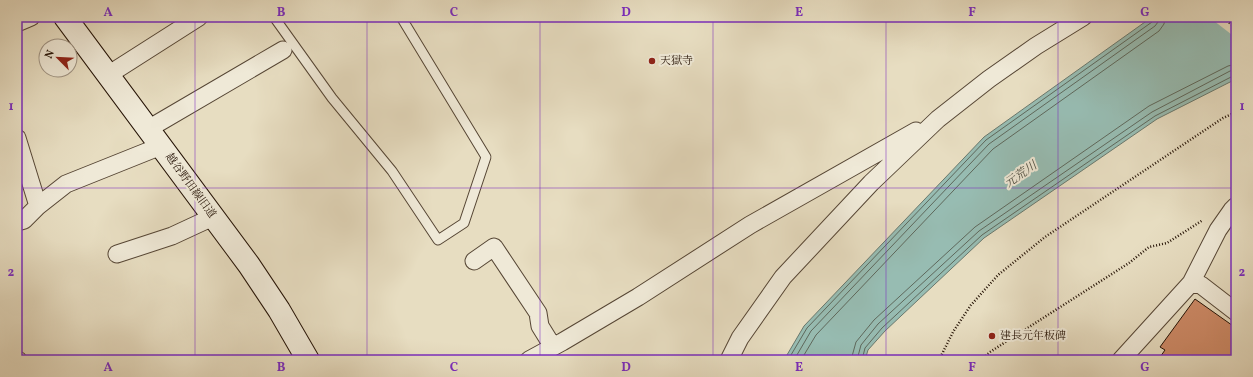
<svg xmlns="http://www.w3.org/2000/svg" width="1253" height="377" font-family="Vollkorn,'Noto Serif JP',serif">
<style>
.water{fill:#97bcb2;stroke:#69786d}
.pier{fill:#e7ddc1}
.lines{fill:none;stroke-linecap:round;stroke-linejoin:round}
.shore{stroke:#5e685c;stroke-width:1}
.building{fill:#cd8a67;stroke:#251306}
.lane-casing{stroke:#564635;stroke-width:11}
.street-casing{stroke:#564635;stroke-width:19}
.secondary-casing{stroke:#251306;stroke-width:24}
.path{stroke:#251306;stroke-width:2.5;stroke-dasharray:1 2;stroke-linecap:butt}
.lane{stroke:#efe9d7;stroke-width:9}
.street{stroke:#efe9d7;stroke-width:17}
.secondary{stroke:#efe9d7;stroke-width:22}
.grid{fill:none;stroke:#7b2cbf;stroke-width:1;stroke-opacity:0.55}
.poi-dot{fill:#8f2418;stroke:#efe9d7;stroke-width:1.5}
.labels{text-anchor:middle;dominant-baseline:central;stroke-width:4;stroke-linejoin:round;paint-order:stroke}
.poi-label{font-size:11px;fill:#251306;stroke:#efe9d7;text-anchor:start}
.street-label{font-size:11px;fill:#251306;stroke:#efe9d7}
.water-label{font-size:12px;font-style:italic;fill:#4d4e42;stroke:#efe9d7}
.neatline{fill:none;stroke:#7b2cbf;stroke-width:1.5}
.grid-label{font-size:13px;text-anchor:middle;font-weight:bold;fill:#7b2cbf}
</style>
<rect width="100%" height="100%" fill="#e7ddc1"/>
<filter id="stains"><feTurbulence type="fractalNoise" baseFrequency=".005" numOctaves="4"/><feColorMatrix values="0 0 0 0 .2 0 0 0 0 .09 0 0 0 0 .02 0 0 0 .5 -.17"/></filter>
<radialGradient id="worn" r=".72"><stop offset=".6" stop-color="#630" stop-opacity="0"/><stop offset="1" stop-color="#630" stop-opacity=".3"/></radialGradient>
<!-- water -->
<path class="water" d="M1152,17H1236V79L1157,119L984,238L885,331L868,350L865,360H784L804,326L984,137Z"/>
<!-- pier -->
<path class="pier" d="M1209,17H1235L1236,18V38Z"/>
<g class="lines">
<!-- shore -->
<path class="shore" d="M788,360L807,328L986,140L1152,22L1154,17
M794,360L811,331L989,144L1155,26L1158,22L1159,17
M801,360L816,335L993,149L1159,31L1164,24L1165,17
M851,360L856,342L874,320L975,227L1149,106L1228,66L1236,64
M857,360L861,345L878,324L979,231L1152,112L1230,71L1236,70
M862,360L865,348L882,328L982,235L1155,116L1233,76L1236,75"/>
</g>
<!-- building -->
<path class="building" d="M1195,299L1236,328V360H1158L1165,350L1160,347Z"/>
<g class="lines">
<defs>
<path id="lane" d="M274,17L332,98L392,171L438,240L464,223L486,157L401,17"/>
<path id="street" d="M17,23L31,17
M108,75L199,17
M148,129L283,50
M17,138L38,206
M17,222L24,220L38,206L66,184L161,146
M117,254L172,236L213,217
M474,261L494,247L538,313L540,326L553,347
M1191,283L1201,285L1236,312
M17,360H18
M529,360L562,342L638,297L750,225L916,131
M729,360L740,338L783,277L871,183L938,119L989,79L1036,46L1083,17
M1121,360L1191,283L1218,230L1232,210L1236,206"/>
<path id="secondary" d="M65,17L249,265L279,310L308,360"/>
</defs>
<!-- lane casing -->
<use href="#lane" class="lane-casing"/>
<!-- street casing -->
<use href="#street" class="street-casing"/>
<!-- secondary casing -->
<use href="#secondary" class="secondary-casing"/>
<!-- path -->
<path class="path" d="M1222,17L1236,28
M939,360L953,332L971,305L998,275L1045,237L1223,118L1236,112
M981,360L990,352L1129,263L1149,247L1167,243L1203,220"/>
<!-- lane -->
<use href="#lane" class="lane"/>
<!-- street -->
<use href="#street" class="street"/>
<!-- secondary -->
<use href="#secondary" class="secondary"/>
</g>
<!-- grid -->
<path class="grid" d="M195,17V360M367,17V360M540,17V360M713,17V360M886,17V360M1058,17V360M17,188H1236"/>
<!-- markers -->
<g class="poi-dot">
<circle cx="652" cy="61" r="4"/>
<circle cx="992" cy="336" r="4"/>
</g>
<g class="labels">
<!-- poi labels -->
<g class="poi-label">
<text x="660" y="61">天獄寺</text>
<text x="1000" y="336">建長元年板碑</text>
</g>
<!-- street labels -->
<g class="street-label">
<text transform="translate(190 186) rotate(54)">越谷野田線旧道</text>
</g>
<!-- water labels -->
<g class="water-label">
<text transform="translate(1021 175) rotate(-35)">元荒川</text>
</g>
</g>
<!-- margin -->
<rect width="1253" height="377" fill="none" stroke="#e7ddc1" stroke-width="44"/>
<!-- north arrow -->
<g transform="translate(58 58) rotate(294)"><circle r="19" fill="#efe9d7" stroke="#9e9383"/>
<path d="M0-3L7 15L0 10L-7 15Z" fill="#8f2418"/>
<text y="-6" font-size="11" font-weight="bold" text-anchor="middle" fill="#251306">N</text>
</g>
<rect x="22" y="22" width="1209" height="333" class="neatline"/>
<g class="grid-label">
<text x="108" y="16">A</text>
<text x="281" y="16">B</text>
<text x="454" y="16">C</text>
<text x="626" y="16">D</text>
<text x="799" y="16">E</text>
<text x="972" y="16">F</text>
<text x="1145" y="16">G</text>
<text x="11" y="110">1</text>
<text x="1242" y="110">1</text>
<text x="11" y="276">2</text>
<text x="1242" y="276">2</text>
<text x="108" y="371">A</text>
<text x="281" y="371">B</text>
<text x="454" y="371">C</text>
<text x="626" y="371">D</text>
<text x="799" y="371">E</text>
<text x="972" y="371">F</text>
<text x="1145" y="371">G</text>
</g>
<rect width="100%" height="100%" filter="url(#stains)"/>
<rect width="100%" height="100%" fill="url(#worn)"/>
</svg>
